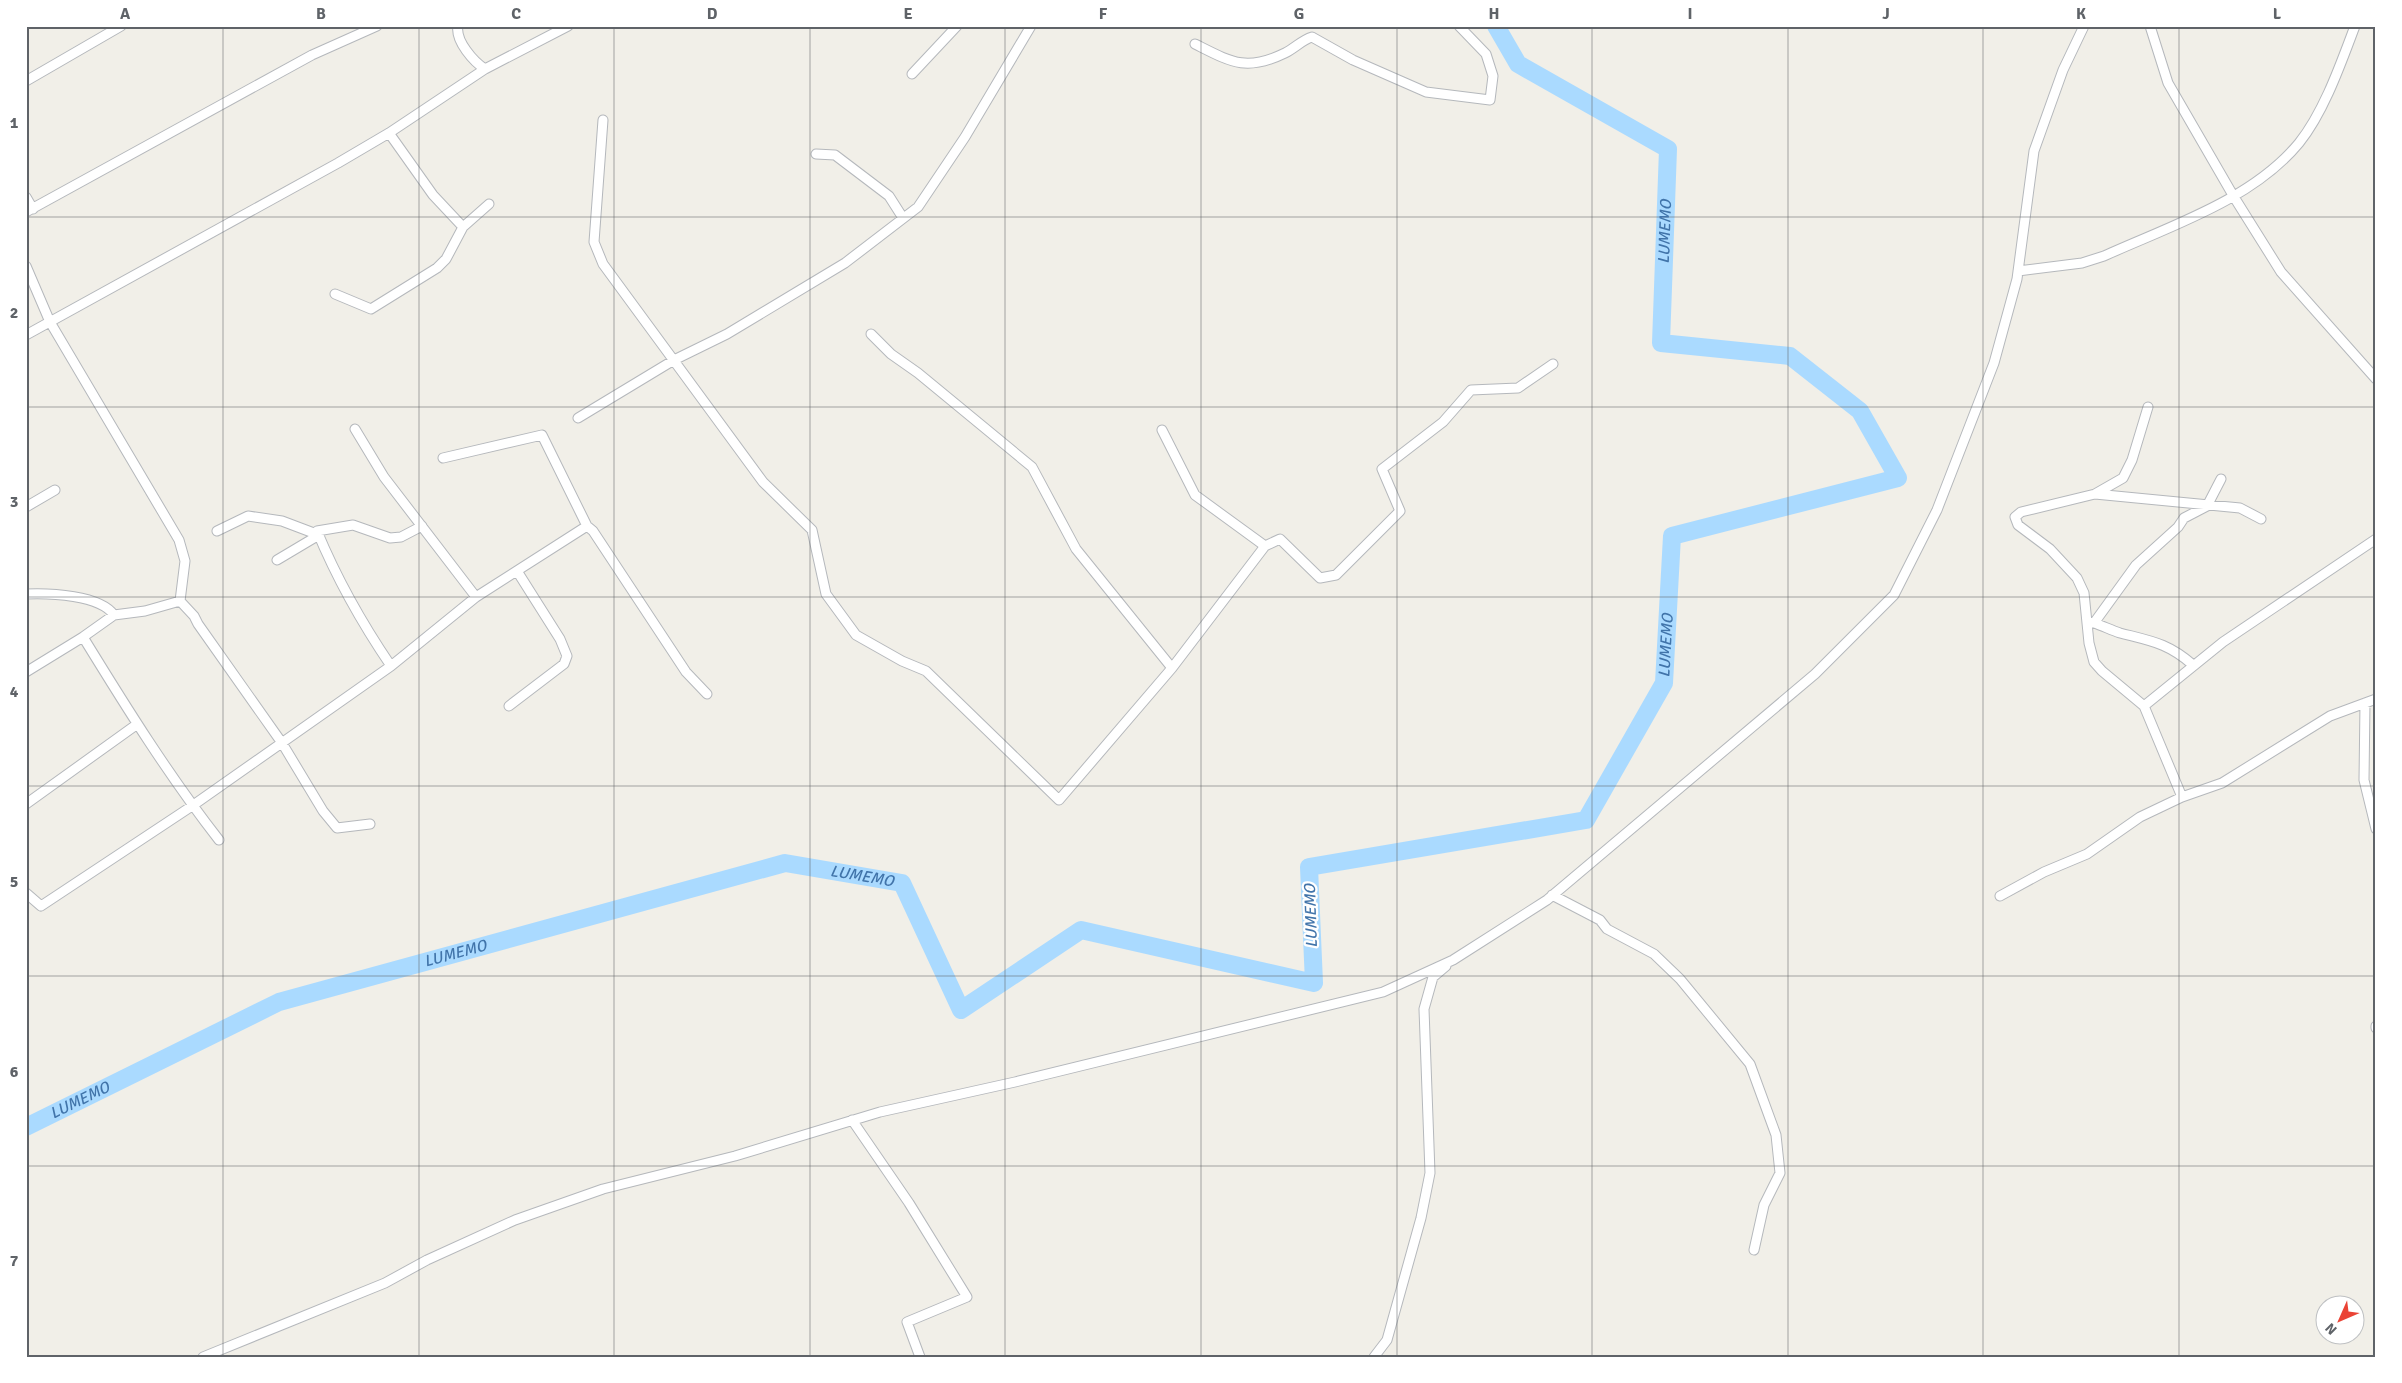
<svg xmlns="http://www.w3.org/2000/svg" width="2402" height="1383" font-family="Signika,sans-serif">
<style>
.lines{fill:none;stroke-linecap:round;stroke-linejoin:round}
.river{stroke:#aadaff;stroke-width:18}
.street-casing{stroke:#b5b8bc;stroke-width:11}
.street{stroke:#fff;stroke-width:9}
.grid{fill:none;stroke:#5f6368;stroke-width:1;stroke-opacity:0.55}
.labels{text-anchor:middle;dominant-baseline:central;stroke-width:4.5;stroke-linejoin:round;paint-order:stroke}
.water-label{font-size:16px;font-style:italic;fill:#4174aa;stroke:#fff}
.neatline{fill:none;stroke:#5f6368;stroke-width:2}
.grid-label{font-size:16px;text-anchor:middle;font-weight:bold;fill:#5f6368}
</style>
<rect width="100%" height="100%" fill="#f1efe8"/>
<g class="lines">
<!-- river -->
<path class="river" id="s1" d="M26,1127L279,1002L785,863L902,883L961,1010L1081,930L1314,983L1309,867L1586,820L1664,683L1672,536L1898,478L1860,411L1790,356L1661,343L1668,149L1518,64L1496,26"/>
<defs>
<path id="street" d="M458,26C455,41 474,62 485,69
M2150,26L2168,83L2234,197L2281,272L2376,379
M1195,44C1231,62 1246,72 1285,53C1295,48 1302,40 1312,37L1353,60L1426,92L1490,100L1493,76L1486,54L1459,26
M912,74L957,26
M26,81L121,26
M603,120L594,242L603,264L763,482L812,530L826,594L856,635L902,661L926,671L1059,800L1172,668L1265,546L1195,495L1162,430
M389,133L433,195L463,227
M816,154L835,155L889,196L903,218
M26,197L33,209
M26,212L312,55L377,26
M26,266L50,322L179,540L185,561L180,601L194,616L198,624L282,743L323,811L337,828L370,824
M2018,271L2082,263L2104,256C2170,226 2252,200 2299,143C2324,112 2341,63 2355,26
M335,294L371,309L437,268L446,259L463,227L489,204
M871,334L891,354L918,373L1032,467L1076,549L1172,668
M26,335L338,163L389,133L485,69L568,26
M578,418L674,360L727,334L845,263L918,207L965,137L1031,26
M355,429L384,477L476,597
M443,458L542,435L587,526L593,531L686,672L707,694
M2095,494L2123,478L2132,460L2148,407
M26,507L55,490
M217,531L248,516L282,521L319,535
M1265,546L1280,539L1320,578L1336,575L1400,511L1382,469L1443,422L1471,390L1518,388L1553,364
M277,560L319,535
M26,594C50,593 100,595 114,615
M2088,622L2094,623L2136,565L2178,527L2184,518L2207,506L2221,479
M2094,623C2103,626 2111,630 2120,633C2151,641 2168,643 2193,665
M83,637C126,707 169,776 219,840
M391,666C361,622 337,579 317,531L353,525L390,538L401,537L422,526
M26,672L83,637L114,615L145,611L180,601
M2365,703L2364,780L2376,829
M509,706L564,664L567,656L560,639L517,571
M2144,706L2223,642L2376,539
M2182,797L2144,706L2102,671L2094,662L2089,643L2084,593L2077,578L2050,549L2018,525L2015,517L2021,512L2095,494L2240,508L2261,519
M26,804L136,725
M26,893L41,906L192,806L391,666L476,597L587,526
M1552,895L1600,920L1607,929L1654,954L1680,979L1750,1064L1776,1135L1780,1173L1764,1205L1754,1250
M2000,896L2044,872L2087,854L2140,817L2182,797L2222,783L2330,716L2376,699
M2376,1026V1028
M852,1120L909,1203L967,1297L907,1322L920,1357
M203,1357L385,1283L427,1260L515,1220L603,1189L735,1156L880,1112L1015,1082L1383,992L1453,960L1547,900L1815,674L1894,595L1937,510L1994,363L2017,279L2034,151L2063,70L2084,26
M1374,1357L1387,1340L1421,1218L1430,1173L1424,1009L1433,977L1446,966"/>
</defs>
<!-- street casing -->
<use href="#street" class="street-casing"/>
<!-- street -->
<use href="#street" class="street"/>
</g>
<!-- grid -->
<path class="grid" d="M223,26V1357M419,26V1357M614,26V1357M810,26V1357M1005,26V1357M1201,26V1357M1397,26V1357M1592,26V1357M1788,26V1357M1983,26V1357M2179,26V1357M26,217H2376M26,407H2376M26,597H2376M26,786H2376M26,976H2376M26,1166H2376"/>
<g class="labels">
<!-- water labels -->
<g class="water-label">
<text stroke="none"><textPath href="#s1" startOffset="2791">LUMEMO</textPath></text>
<text stroke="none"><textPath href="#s1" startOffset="2041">LUMEMO</textPath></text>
<text stroke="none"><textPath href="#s1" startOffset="885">LUMEMO</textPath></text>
<text transform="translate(1311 916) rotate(-92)">LUMEMO</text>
<text stroke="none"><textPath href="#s1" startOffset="465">LUMEMO</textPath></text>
<text stroke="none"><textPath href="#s1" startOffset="60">LUMEMO</textPath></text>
</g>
</g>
<!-- border -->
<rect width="2402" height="1383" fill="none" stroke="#ffffff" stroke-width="55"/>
<!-- north arrow -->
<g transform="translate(2340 1320) rotate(225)"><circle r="24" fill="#ffffff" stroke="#bfc1c3"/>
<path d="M0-4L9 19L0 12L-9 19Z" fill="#ea4335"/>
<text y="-8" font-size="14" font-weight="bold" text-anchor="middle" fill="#5f6368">N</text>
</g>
<rect x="28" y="28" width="2346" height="1328" class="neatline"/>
<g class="grid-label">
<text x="125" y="19">A</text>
<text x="321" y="19">B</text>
<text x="516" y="19">C</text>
<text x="712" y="19">D</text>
<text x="908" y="19">E</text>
<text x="1103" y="19">F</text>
<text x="1299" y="19">G</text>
<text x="1494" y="19">H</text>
<text x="1690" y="19">I</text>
<text x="1886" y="19">J</text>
<text x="2081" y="19">K</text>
<text x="2277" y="19">L</text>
<text x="14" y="128">1</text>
<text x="14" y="318">2</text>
<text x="14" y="507">3</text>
<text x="14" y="697">4</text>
<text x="14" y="887">5</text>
<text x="14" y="1077">6</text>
<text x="14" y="1266">7</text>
</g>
</svg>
